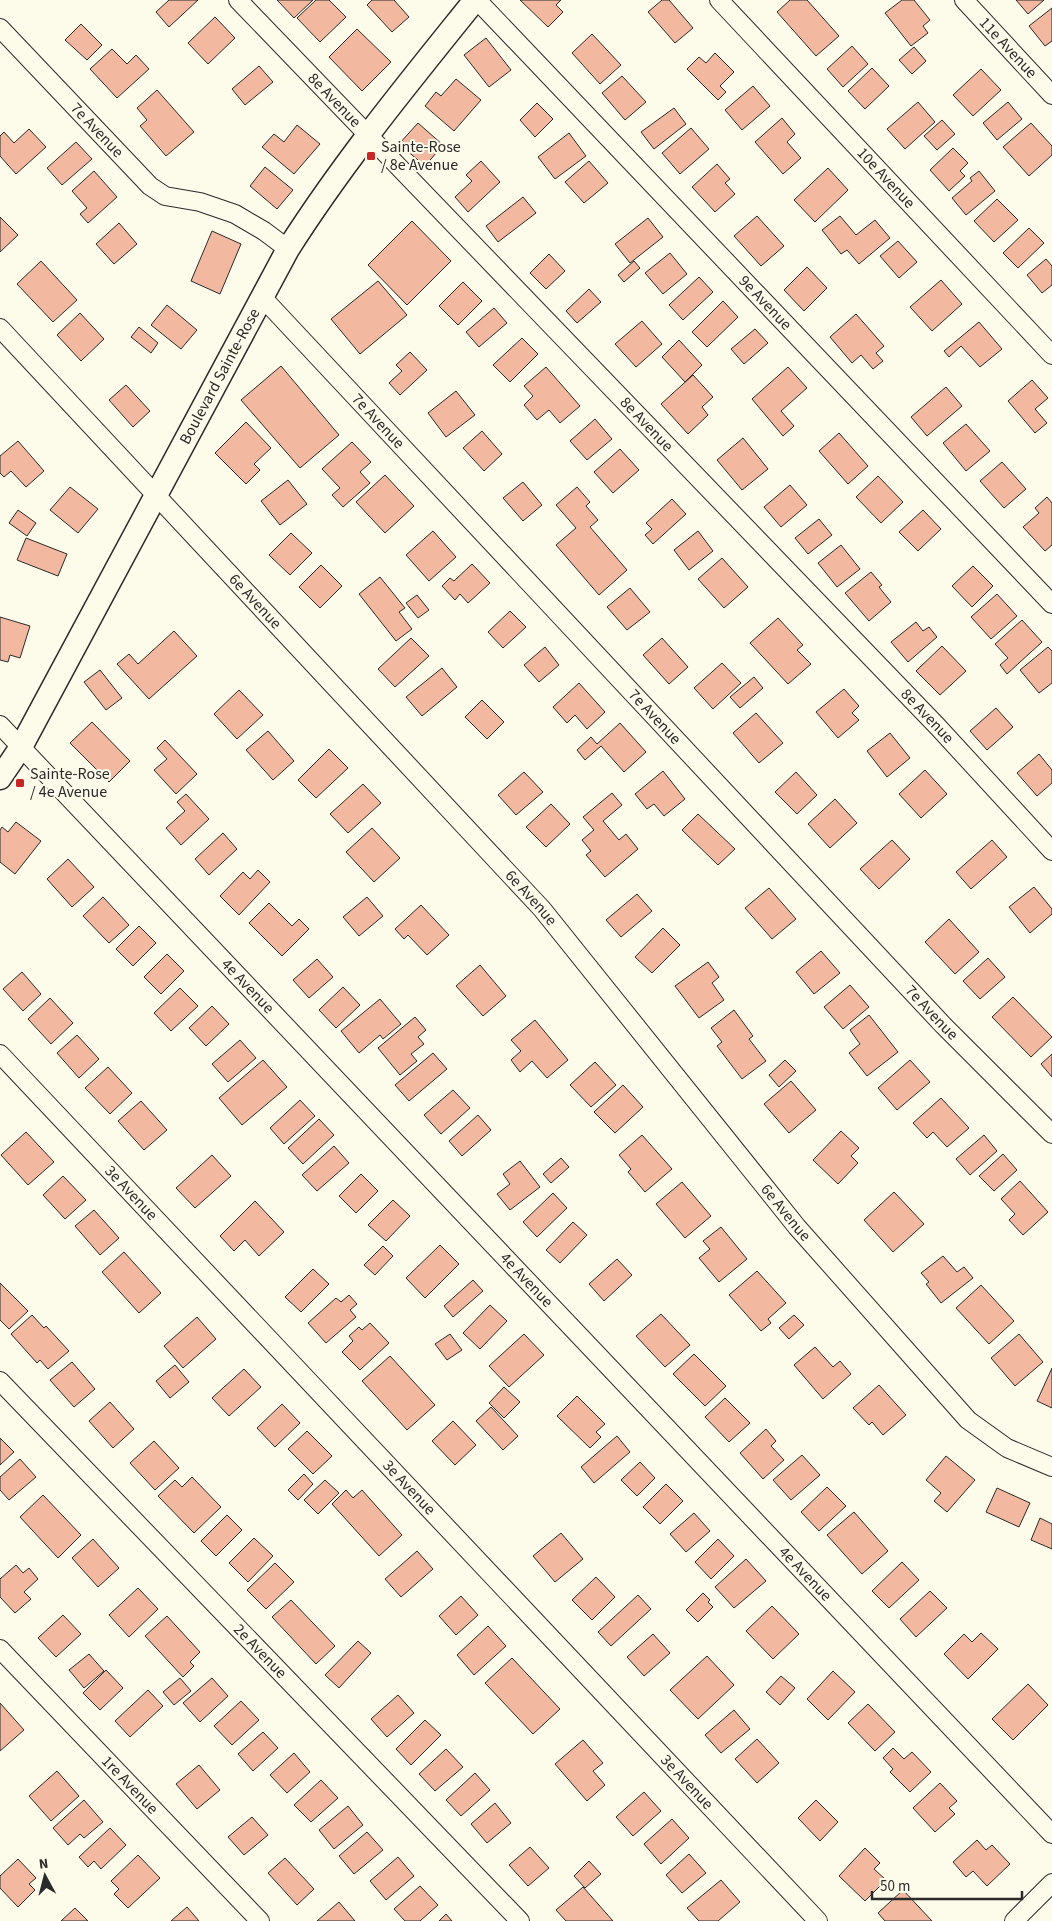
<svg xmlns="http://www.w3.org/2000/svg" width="1052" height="1921" font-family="'Source Sans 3',sans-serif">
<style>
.building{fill:#f2b8a0;stroke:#2b2b2b}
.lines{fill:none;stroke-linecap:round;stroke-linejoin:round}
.minor-casing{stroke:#2b2b2b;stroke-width:20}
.tertiary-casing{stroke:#2b2b2b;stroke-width:25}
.minor{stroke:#fdfbea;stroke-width:18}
.tertiary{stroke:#fdfbea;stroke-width:22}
.poi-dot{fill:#c62828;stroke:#fdfbea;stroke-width:2}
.labels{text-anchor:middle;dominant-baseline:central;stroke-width:4;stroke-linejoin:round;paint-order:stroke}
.street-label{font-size:16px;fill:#2b2b2b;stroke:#fdfbea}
.poi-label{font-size:16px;fill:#2b2b2b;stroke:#fdfbea;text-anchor:start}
</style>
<rect width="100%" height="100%" fill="#fdfbea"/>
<!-- building -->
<path class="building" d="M169,0H198L169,27L156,12Z
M277,0H313L294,18Z
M316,0H329L346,17L320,42L297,18Z
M372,0H394L409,17L392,32L367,5Z
M520,0H561L556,5L563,12L548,27Z
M662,0H669L693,28L675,43L648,12Z
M790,0H807L839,36L816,56L777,12Z
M902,0H914L930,20L923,26L928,33L911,46L885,13Z
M1016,0H1044L1028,14Z
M1052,8V41L1045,46L1029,26Z
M215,17L235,38L208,64L188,43Z
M81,24L102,45L87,60L65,40Z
M357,29L391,62L362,91L329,57Z
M592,34L621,65L600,84L572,53Z
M486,38L511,70L489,87L464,55Z
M852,46L868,64L843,87L827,69Z
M914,47L926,61L912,74L899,60Z
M112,49L127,64L136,55L149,69L117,98L90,69Z
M715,53L734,72L720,86L726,92L718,100L687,69L699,57L706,63Z
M259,66L273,82L245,105L232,89Z
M872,68L889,86L865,109L848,91Z
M981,69L1001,90L973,116L953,95Z
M622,76L646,102L625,120L602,93Z
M456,79L481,100L454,131L425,106L436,92L441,96Z
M753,86L770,106L742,130L725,110Z
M157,90L194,132L166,156L140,126L147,120L137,108Z
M918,102L935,122L905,149L887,129Z
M1008,102L1022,119L997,140L983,123Z
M537,103L553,119L535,137L520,120Z
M674,108L686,124L654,149L641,132Z
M782,118L795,134L787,142L801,158L783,174L755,142Z
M942,120L955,134L937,150L924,136Z
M418,123L443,145L425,166L399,144Z
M1031,123L1052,146V155L1029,176L1003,147Z
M297,125L320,144L294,174L262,147L274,134L284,142Z
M691,128L709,149L680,174L662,153Z
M29,129L46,147L16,174L0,156V136L4,132L14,143Z
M569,133L586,156L555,179L538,157Z
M76,142L92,159L62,185L47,168Z
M953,148L968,163L960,171L965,176L949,191L930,170Z
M481,161L500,182L468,212L455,197L472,181L466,175Z
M589,161L608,183L584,203L565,182Z
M717,164L730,179L725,183L735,194L715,212L692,187Z
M265,167L293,190L277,209L250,186Z
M828,168L848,190L815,222L794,200Z
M94,171L117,197L88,223L80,214L87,208L72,191Z
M979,171L995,191L966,215L952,198L972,181L970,178Z
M523,197L536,213L498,242L486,226Z
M997,199L1018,220L994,242L974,221Z
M757,216L784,246L761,266L734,236Z
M840,216L856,235L875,220L890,238L859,264L847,250L841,254L822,230Z
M0,217L18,235L0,252Z
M648,218L663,237L630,263L615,244Z
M412,221L451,261L407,305L368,265Z
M119,223L137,244L114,264L96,244Z
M1029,228L1044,243L1018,268L1003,253Z
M212,231L241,244L220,294L191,281Z
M898,241L917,262L899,278L880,256Z
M670,253L687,274L663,294L645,273Z
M549,254L565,271L546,289L530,273Z
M1046,259L1052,266V285L1042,293L1027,275Z
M41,261L77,300L53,322L17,284Z
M634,261L640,268L624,282L618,275Z
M807,267L827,288L804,311L784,290Z
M699,277L713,292L683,320L669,305Z
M941,280L962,304L932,331L910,307Z
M378,281L407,315L360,354L331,319Z
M463,282L482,301L458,325L439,306Z
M589,289L601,302L577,323L566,311Z
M723,301L738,317L707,347L692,332Z
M167,305L197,330L181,349L151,325Z
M494,308L507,323L479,347L466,332Z
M80,313L104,339L81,361L57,335Z
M856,314L884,346L876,353L883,361L873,369L861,355L852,363L830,337Z
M642,321L662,344L636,367L615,344Z
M979,322L1002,349L980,367L961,346L949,357L944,351Z
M139,327L158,343L151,353L131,337Z
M755,329L768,343L744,364L731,349Z
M522,338L538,354L510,382L493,365Z
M679,340L702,365L685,382L662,357Z
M410,352L427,370L400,395L389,383L402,371L396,365Z
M281,366L339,435L300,468L241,400Z
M546,367L580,406L560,423L549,410L537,420L524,405L533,396L524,386Z
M788,367L807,388L781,411L794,426L783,436L752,399Z
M693,375L713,397L702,407L708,415L688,434L661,404Z
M1032,380L1048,398L1035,409L1047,423L1035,433L1008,401Z
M126,385L150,411L133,427L109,400Z
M946,387L962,406L927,436L911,417Z
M456,391L475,415L446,437L428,413Z
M595,419L612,439L587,460L570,441Z
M246,422L271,448L254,464L260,470L246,484L215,453Z
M966,424L990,451L966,471L943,443Z
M482,431L502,454L484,471L463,448Z
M839,433L868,466L848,484L819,451Z
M743,438L768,469L742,490L717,460Z
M18,441L44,471L26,487L11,471L4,477L0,473V456Z
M352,442L371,462L360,472L370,483L343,507L332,495L340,488L322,469Z
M620,449L639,470L613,493L594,472Z
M1002,462L1026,489L1004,508L980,481Z
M385,475L414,506L385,533L356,502Z
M878,476L903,502L881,523L856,497Z
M288,480L307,504L280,525L261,501Z
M523,482L542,505L523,521L503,498Z
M790,485L807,505L781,527L764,507Z
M70,487L98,509L78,533L50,510Z
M577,487L590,502L586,506L598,520L590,527L627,570L599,595L556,545L576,528L556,505Z
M1047,497L1052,503V545L1045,551L1023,527L1039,513L1035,508Z
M672,499L686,514L653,544L645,535L652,529L646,523Z
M18,510L36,523L27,536L9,523Z
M923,510L941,529L918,551L899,532Z
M819,519L832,535L808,554L795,538Z
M433,531L456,557L429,581L406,555Z
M698,531L713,551L689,570L674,550Z
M291,533L312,553L290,575L269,555Z
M26,538L67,554L58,576L17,560Z
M841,545L860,569L837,587L818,563Z
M722,558L748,587L724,608L698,579Z
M472,564L490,583L468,603L460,594L455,600L442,586L450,578L454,581Z
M321,565L342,586L320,608L299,587Z
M973,566L993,586L972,607L952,586Z
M871,572L882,585L879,587L891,602L869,621L845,593Z
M380,577L405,608L399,612L412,629L396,641L359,594Z
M630,588L650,612L627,630L607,607Z
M997,594L1017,616L991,639L971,617Z
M417,595L429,610L418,618L406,603Z
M510,611L526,627L503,648L488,632Z
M0,617L30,626L20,658L10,655L8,662L0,660Z
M778,618L803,645L797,650L811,664L788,684L750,643Z
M1022,620L1042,642L1007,674L1000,665L1008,658L995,644Z
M916,622L923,631L929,627L937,637L908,662L891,642Z
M174,631L197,656L149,699L117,664L129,654L138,664Z
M411,638L429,656L395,687L378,669Z
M662,638L688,667L669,684L643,655Z
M942,646L966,671L940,695L916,671Z
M545,647L559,665L539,682L524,665Z
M1048,647L1052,651V683L1039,693L1020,670Z
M722,663L741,683L713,709L694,688Z
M442,668L457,687L422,716L406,697Z
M100,670L122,698L106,710L84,682Z
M754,677L763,688L740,708L730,697Z
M579,683L605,712L587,729L575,715L567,723L553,707Z
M844,689L859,706L852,713L859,720L838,738L816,712Z
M239,690L263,715L237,739L214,714Z
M482,700L504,722L487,739L465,717Z
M996,708L1013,727L987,750L970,731Z
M756,713L783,743L759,763L733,733Z
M92,722L130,761L109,782L70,743Z
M620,723L646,752L624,772L601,746L585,760L577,750L591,737L597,744Z
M268,731L294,761L273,780L246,750Z
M890,733L910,758L887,777L867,751Z
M165,740L197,774L176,794L154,770L167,759L157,748Z
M329,749L348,768L316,798L298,780Z
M1039,754L1052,770V783L1037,796L1017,773Z
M925,770L947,794L921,818L899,794Z
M663,771L685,799L664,816L654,804L647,809L635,794Z
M524,772L543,792L516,815L498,795Z
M796,772L817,795L797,814L775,792Z
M363,784L381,803L348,833L330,814Z
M612,793L622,805L603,821L619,840L626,834L638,849L605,877L586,855L591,851L582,840L594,830L583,817Z
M186,794L209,819L181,845L166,828L185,811L177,802Z
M835,799L857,823L830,848L808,824Z
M551,804L570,824L546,847L526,827Z
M698,814L735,849L718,865L682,830Z
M16,822L41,841L15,874L0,862V830L2,827L8,832Z
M372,828L400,858L374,882L346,852Z
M223,833L237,849L209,875L195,859Z
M892,840L910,859L879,889L860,869Z
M992,840L1007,857L971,889L956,872Z
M68,859L94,887L72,907L47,879Z
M258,870L270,882L239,915L220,896L243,872L250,879Z
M1034,887L1052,909V914L1030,933L1009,907Z
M769,888L796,919L772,939L745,908Z
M637,894L652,911L621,937L606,920Z
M103,897L129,925L109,943L83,916Z
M367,897L383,916L359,936L343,917Z
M269,903L292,926L299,919L309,929L282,956L249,923Z
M421,905L449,935L427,955L408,935L404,939L395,929Z
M949,919L979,952L955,974L925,942Z
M139,926L156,943L133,966L116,949Z
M663,928L680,945L652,973L635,957Z
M821,951L840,973L814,994L796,972Z
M167,954L184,971L161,994L144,977Z
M988,958L1005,977L980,999L963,981Z
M317,959L333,977L309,998L293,980Z
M708,962L719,977L712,983L724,1000L699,1018L675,986Z
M480,965L506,996L483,1016L456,986Z
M22,972L41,994L23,1011L3,989Z
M850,985L869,1007L843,1029L824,1007Z
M343,987L360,1005L336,1028L319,1010Z
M180,988L198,1006L171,1031L154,1013Z
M1013,997L1052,1037L1031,1057L992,1017Z
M50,998L73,1023L51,1044L28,1019Z
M380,999L401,1024L383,1039L380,1035L359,1053L341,1031Z
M212,1006L229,1024L206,1046L189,1028Z
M734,1010L753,1036L749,1039L766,1061L742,1079L717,1046L722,1042L711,1028Z
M869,1015L898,1052L867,1076L849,1053L860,1044L850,1030Z
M415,1017L426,1030L418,1037L424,1044L411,1054L417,1061L400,1075L378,1048Z
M535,1020L568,1060L547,1078L532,1061L520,1072L511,1060L521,1051L511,1040Z
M77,1035L99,1059L79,1078L57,1053Z
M240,1040L256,1058L228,1082L212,1064Z
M433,1053L447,1069L409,1101L395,1085Z
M1052,1054V1077L1041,1064Z
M263,1060L287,1087L242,1125L219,1098Z
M785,1060L796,1071L779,1087L769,1075Z
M910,1060L930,1082L897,1110L878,1088Z
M595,1062L616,1085L591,1107L570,1085Z
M108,1067L132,1093L110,1114L85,1088Z
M791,1081L816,1110L789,1133L764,1104Z
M623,1085L643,1107L615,1133L594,1112Z
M453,1090L470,1108L441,1134L424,1115Z
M941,1098L969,1128L947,1147L933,1132L927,1138L913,1123Z
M300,1100L315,1116L284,1144L270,1128Z
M141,1101L167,1130L144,1150L118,1121Z
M478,1115L491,1130L462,1156L449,1141Z
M319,1119L334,1135L303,1164L288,1148Z
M841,1131L859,1148L851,1156L858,1163L838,1184L813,1160Z
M26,1132L54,1162L28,1185L1,1155Z
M642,1135L672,1169L645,1192L628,1172L631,1169L619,1155Z
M984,1135L997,1151L970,1175L956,1159Z
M334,1146L349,1163L317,1191L302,1175Z
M1003,1154L1017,1170L994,1191L979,1176Z
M212,1155L231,1176L195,1208L176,1188Z
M561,1158L569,1167L551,1183L543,1174Z
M520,1161L540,1187L510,1210L497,1194L510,1184L503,1174Z
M361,1174L378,1191L356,1213L339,1196Z
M63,1176L86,1200L65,1219L43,1195Z
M1020,1181L1048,1212L1023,1235L1009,1220L1015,1214L1001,1199Z
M682,1182L711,1216L685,1238L656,1204Z
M894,1192L924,1224L893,1252L864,1220Z
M553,1193L567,1208L537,1237L523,1222Z
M393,1200L410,1216L386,1241L368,1225Z
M255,1201L284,1232L259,1256L245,1240L234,1251L220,1236Z
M94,1210L119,1238L100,1255L75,1226Z
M573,1222L587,1235L560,1263L546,1250Z
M721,1227L747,1259L719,1282L699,1258L710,1249L703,1241Z
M440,1245L459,1264L425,1298L406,1278Z
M383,1246L393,1256L375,1275L364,1265Z
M124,1252L161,1293L139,1313L102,1272Z
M943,1256L957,1272L964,1267L973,1278L941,1303L926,1284L929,1282L921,1273Z
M617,1259L632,1275L604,1301L589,1284Z
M313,1269L329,1284L301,1312L285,1297Z
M757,1271L786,1303L768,1319L771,1323L761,1331L729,1295Z
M473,1280L483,1291L453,1317L444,1306Z
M0,1283L28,1311L9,1329L0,1320Z
M981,1285L1014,1321L989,1344L956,1308Z
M349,1295L357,1304L350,1310L356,1317L326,1343L308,1323L336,1298L341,1302Z
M490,1305L507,1321L480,1349L463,1333Z
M661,1314L690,1345L665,1367L636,1336Z
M32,1315L44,1328L46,1326L69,1351L48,1369L40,1360L37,1363L11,1334Z
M794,1315L804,1325L789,1339L779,1328Z
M197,1317L216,1339L183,1368L164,1346Z
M370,1323L389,1343L360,1370L342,1352L353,1341L349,1336L359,1327L362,1330Z
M450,1334L462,1350L447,1360L435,1344Z
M524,1334L544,1355L509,1387L489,1366Z
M1019,1334L1043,1362L1015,1386L991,1358Z
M815,1347L833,1367L840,1361L851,1374L823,1399L794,1365Z
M694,1354L726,1386L705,1406L673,1374Z
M390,1356L435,1405L407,1430L362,1381Z
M72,1362L95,1389L74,1407L50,1380Z
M175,1365L189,1382L170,1398L156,1381Z
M1052,1368V1408L1037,1401Z
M244,1369L261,1387L229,1416L212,1398Z
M879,1385L906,1415L883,1435L872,1422L869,1425L853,1408Z
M504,1387L520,1402L504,1418L489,1403Z
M577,1396L605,1424L596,1432L601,1437L590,1448L557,1416Z
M725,1398L750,1423L729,1442L705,1417Z
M110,1402L134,1429L113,1448L89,1421Z
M282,1404L300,1423L275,1447L257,1428Z
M491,1407L518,1436L503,1450L476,1421Z
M453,1421L476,1445L455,1465L432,1441Z
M766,1429L776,1441L771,1446L784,1460L763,1479L740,1453Z
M307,1431L332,1456L313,1474L288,1449Z
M617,1436L630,1452L594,1483L581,1467Z
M0,1438L14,1452L0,1465Z
M154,1441L179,1468L155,1490L130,1463Z
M802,1455L820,1475L791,1500L773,1480Z
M946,1456L975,1480L947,1512L934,1501L941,1493L926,1480Z
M20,1459L36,1477L9,1500L0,1490V1477Z
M640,1462L655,1478L637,1496L621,1480Z
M304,1474L313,1484L298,1500L288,1490Z
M192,1477L221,1507L194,1533L158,1496L175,1480L182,1487Z
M325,1480L339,1493L318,1514L304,1500Z
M666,1484L683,1501L660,1524L643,1507Z
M827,1487L846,1506L819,1531L801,1512Z
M997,1488L1030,1503L1019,1527L986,1512Z
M346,1490L353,1498L362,1490L402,1535L379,1556L332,1504Z
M43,1495L81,1535L58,1558L20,1517Z
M854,1512L888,1551L862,1574L827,1535Z
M694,1513L710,1531L686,1552L670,1534Z
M227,1515L242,1530L216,1556L201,1541Z
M1040,1518L1052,1524V1549L1031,1540Z
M561,1533L583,1559L555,1582L533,1556Z
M254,1538L273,1556L248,1582L229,1563Z
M93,1539L119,1568L98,1587L72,1558Z
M718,1539L734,1556L711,1579L695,1562Z
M417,1551L433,1569L401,1597L385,1579Z
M746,1559L766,1581L734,1608L715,1587Z
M902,1562L919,1580L889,1608L872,1591Z
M275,1563L294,1582L266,1609L247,1590Z
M16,1565L23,1573L29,1568L38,1579L24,1592L31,1599L15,1613L0,1597V1579Z
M596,1577L615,1597L592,1620L572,1600Z
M138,1588L158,1609L129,1637L109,1615Z
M930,1591L947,1608L916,1637L900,1619Z
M703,1593L710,1600L708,1602L713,1607L698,1622L686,1610Z
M638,1595L651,1609L611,1646L598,1632Z
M461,1596L478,1615L456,1635L439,1616Z
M291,1600L335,1646L316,1664L272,1617Z
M772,1606L799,1634L773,1659L746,1631Z
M63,1615L81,1634L56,1657L38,1638Z
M167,1616L200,1652L190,1662L194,1666L183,1677L145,1636Z
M488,1626L506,1646L474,1675L457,1655Z
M981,1633L998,1649L968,1679L944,1654L964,1634L972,1642Z
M653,1634L670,1653L644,1676L627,1657Z
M358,1641L371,1653L339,1688L325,1675Z
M89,1654L104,1671L84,1688L69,1670Z
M707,1656L734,1685L698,1719L670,1690Z
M512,1658L560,1709L533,1734L485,1683Z
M106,1670L123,1688L100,1710L83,1693Z
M833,1671L855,1692L828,1720L807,1699Z
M781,1676L795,1688L780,1705L766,1692Z
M180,1678L191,1691L174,1705L163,1692Z
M212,1678L228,1696L200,1722L183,1703Z
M1028,1684L1048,1705L1013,1740L992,1719Z
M148,1690L163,1706L130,1737L115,1721Z
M398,1695L414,1713L387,1737L371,1719Z
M241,1701L259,1720L232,1745L214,1726Z
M0,1703L24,1730L0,1751Z
M868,1704L895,1732L875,1751L848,1723Z
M734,1710L750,1729L721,1753L705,1735Z
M425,1720L441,1735L411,1765L396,1749Z
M263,1732L278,1748L253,1771L238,1754Z
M757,1739L779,1763L757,1783L735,1759Z
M583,1740L603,1763L593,1771L605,1785L587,1801L555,1764Z
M893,1748L904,1759L912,1752L931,1772L910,1792L890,1772L893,1769L883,1758Z
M446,1749L463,1767L435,1791L419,1774Z
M294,1753L310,1772L287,1793L270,1775Z
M199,1765L220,1790L197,1809L176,1784Z
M57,1771L79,1796L51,1821L29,1796Z
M475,1773L490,1790L461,1816L446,1800Z
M321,1780L338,1798L311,1822L294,1805Z
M940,1783L957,1801L949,1808L955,1814L935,1832L913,1808Z
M644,1792L661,1811L633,1836L616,1817Z
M84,1800L103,1822L84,1838L80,1834L68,1845L53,1828Z
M816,1800L838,1822L820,1841L798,1818Z
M495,1803L511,1823L487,1843L471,1824Z
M348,1806L363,1825L334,1849L319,1830Z
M252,1817L268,1835L244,1855L228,1837Z
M672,1819L689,1838L661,1864L644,1844Z
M110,1828L126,1845L101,1869L94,1861L88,1867L79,1857Z
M367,1832L383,1850L354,1874L339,1856Z
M977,1840L986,1850L992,1845L1010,1864L987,1886L973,1871L966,1877L953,1862Z
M530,1847L549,1868L528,1886L509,1865Z
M865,1848L880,1863L874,1869L886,1880L865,1901L839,1876Z
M689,1854L706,1873L682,1893L666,1875Z
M138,1855L160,1878L128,1908L114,1894L119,1889L111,1881Z
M398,1857L414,1876L386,1900L370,1881Z
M285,1858L314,1889L297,1905L268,1873Z
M18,1859L36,1878L29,1884L35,1890L18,1907L0,1888V1876Z
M589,1861L601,1874L585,1888L574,1876Z
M721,1880L740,1902L718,1921H699L687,1908Z
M420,1886L438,1905L420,1921H405L394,1909Z
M583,1887L613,1921H566L556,1910Z
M903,1890L932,1921H885L878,1913Z
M339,1902L355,1921H317Z
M187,1907L199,1921H171Z
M75,1908L88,1921H61Z
M446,1914L452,1921H439Z"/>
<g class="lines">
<defs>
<g id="minor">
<path id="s1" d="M238,0L938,727L1052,851"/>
<path id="s2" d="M477,0L1052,604"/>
<path id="s3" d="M719,0L1052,355"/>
<path id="s4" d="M964,0L1052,95"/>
<path id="s5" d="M0,28L150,186L165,196L200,202L235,214L264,231L288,249"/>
<path id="s6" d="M262,297L943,1025L1052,1134"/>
<path id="s7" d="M0,328L542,909L797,1227L968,1420L1007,1448L1052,1467"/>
<path id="s8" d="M0,725L1052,1834"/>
<path id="s9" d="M0,1054L818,1921"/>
<path id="s10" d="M0,1381L520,1921"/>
<path id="s11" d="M0,1649L260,1921"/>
<path d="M1014,1921L1052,1883"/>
</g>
<g id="tertiary">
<path id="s12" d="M0,778L21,747L288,249C344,161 410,81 475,0"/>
</g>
</defs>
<!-- minor casing -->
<use href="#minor" class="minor-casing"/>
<!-- tertiary casing -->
<use href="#tertiary" class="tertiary-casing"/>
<!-- minor -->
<use href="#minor" class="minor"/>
<!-- tertiary -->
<use href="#tertiary" class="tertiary"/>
</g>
<!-- markers -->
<g class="poi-dot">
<rect x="366" y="151" width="10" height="10" rx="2.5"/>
<rect x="15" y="778" width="10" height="10" rx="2.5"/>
</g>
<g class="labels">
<!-- street labels -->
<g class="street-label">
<text stroke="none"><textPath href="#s4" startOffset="65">11e Avenue</textPath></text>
<text stroke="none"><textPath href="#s1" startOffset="139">8e Avenue</textPath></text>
<text stroke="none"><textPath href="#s5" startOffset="141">7e Avenue</textPath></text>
<text stroke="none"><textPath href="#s3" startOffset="244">10e Avenue</textPath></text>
<text stroke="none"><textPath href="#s2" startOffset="418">9e Avenue</textPath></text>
<text stroke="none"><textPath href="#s12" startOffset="458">Boulevard Sainte-Rose</textPath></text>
<text stroke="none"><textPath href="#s6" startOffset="170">7e Avenue</textPath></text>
<text stroke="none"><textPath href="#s1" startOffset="589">8e Avenue</textPath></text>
<text stroke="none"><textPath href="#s7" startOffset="374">6e Avenue</textPath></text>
<text stroke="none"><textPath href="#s1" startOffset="994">8e Avenue</textPath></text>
<text stroke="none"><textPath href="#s6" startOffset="575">7e Avenue</textPath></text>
<text stroke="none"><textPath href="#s7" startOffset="779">6e Avenue</textPath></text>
<text stroke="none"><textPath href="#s8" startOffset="360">4e Avenue</textPath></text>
<text stroke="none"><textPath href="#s6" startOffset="980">7e Avenue</textPath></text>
<text stroke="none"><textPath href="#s9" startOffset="191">3e Avenue</textPath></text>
<text stroke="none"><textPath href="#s7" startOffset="1184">6e Avenue</textPath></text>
<text stroke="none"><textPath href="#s8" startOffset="765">4e Avenue</textPath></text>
<text stroke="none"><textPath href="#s9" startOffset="596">3e Avenue</textPath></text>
<text stroke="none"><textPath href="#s8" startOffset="1170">4e Avenue</textPath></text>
<text stroke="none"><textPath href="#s10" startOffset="375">2e Avenue</textPath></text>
<text stroke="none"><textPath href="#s9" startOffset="1001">3e Avenue</textPath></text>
<text stroke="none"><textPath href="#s11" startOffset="188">1re Avenue</textPath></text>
</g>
<!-- poi labels -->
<g class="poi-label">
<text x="381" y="147">Sainte-Rose<tspan x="381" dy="18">/ 8e Avenue</tspan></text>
<text x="30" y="774">Sainte-Rose<tspan x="30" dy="18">/ 4e Avenue</tspan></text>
</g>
</g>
<!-- north arrow -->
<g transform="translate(45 1876) rotate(353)" stroke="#fdfbea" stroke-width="4" paint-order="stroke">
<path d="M0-4L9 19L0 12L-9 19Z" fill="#2b2b2b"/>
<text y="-8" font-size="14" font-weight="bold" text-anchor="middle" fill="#2b2b2b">N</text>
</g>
<!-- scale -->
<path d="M872 1891v8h150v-8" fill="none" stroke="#2b2b2b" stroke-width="2.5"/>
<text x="880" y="1891" font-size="15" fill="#2b2b2b" stroke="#fdfbea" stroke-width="4" paint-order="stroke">50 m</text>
</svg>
